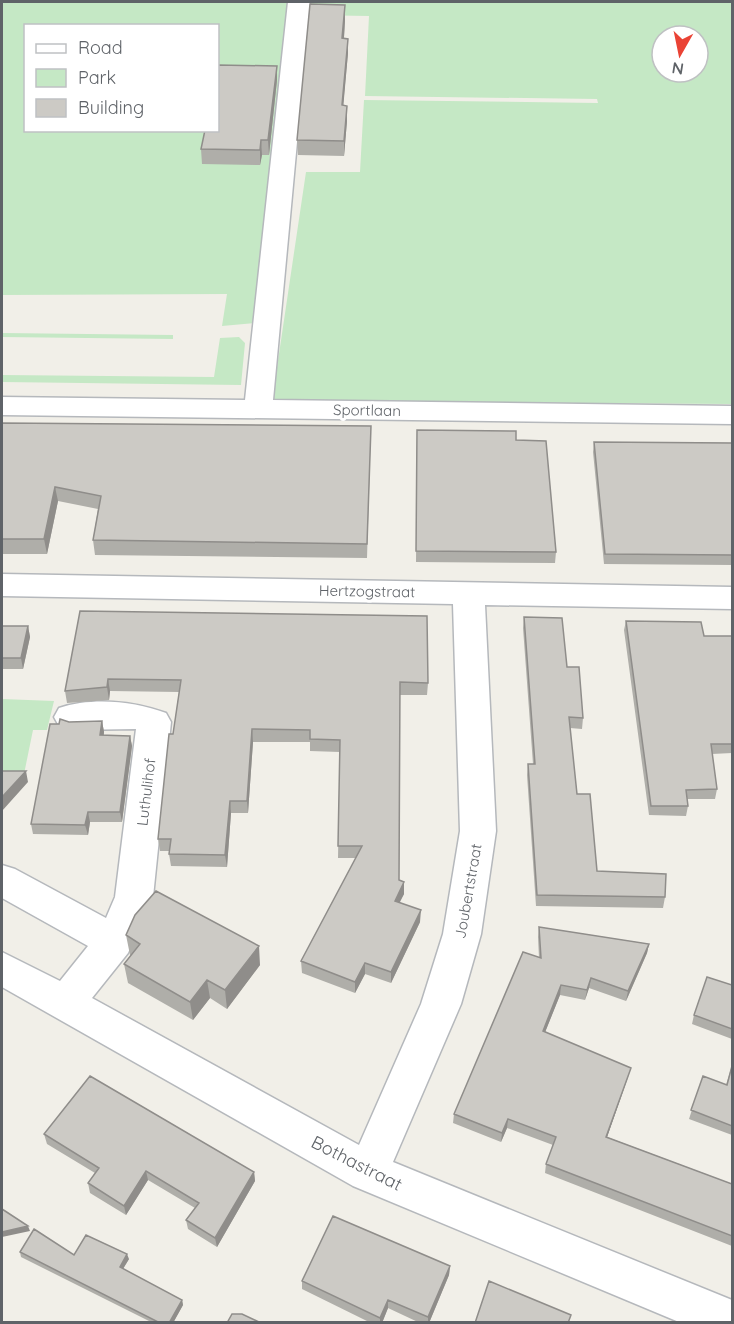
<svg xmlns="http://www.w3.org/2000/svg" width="734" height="1324" font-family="Quicksand,sans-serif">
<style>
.green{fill:#c5e8c5;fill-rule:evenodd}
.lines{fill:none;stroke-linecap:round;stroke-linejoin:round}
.minor-casing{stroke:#b5b8bc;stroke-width:3}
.minor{fill:#fff;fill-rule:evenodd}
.wall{fill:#afaea9}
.shaded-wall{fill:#8f8d8a}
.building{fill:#cccac5;stroke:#8f8d8a;stroke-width:1.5}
.labels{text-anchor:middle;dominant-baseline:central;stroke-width:6;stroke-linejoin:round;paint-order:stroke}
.street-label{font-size:15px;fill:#5f6368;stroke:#fff}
.near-street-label{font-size:18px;fill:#5f6368;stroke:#fff}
</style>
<rect width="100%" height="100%" fill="#f1efe8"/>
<!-- green -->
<path class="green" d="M2,2H292L255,323L222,326L227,294L2,295ZM26,26H218V130H26Z
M309,2H732V404L272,401L306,172H360L364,100L598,103L597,99L365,96L369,16L307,15ZM662,36H698V72H662Z
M2,333L173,335V339L2,337Z
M239,337L245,343L241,385L2,382V375L214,377L220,338Z
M2,699L54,701L47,730H33L23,779L2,778Z"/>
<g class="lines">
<defs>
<path id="minor" d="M288,2H310L273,400L732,406V424L2,415V397L245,400Z
M2,574L732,587V609L485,605L496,831L481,934L461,1004L393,1162L732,1300V1322H679L353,1186L2,987V952L60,981L88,946L2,898V865L15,869L106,918L115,897L136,729L71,730L59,726L54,717L59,708C92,697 134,701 166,713L171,722L153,897L128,953L92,998L359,1145L421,1004L443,934L460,831L453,604L2,596Z"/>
</defs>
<!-- minor casing -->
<use href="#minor" class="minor-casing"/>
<!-- minor -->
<use href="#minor" class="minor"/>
</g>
<!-- wall -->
<path class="wall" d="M345,5V20L344,38L348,39V53L343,106H347V121L344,156L298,155L297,140Z
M277,80L269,155H262L260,165L202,164L201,149Z
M2,423L371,426L367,558L95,555L93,540L98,509L58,501L47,554H2Z
M417,430L516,440L556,552L555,563L416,562Z
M594,442L732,443V565L604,564L593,452Z
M80,611L428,683L427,695H400L399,880L404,882V894L399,902L420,922L391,983L365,974L355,993L302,973L301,961L356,858H338L340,752L310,751V742H253L248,813H231L227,867L171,866L169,854L170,851H160L158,839L179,692L110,691L109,700L67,703L65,691Z
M524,617L567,667L583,718L582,729L570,728L577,794L597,871L665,897L663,908L536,906L527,775L528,764H533L523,628Z
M626,621L704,636H732V753L712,754L717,789L715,799H687L688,806L686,816L649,815L624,630Z
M2,626H28L30,637L23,669H2Z
M102,721L104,732V736H130L132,746L122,822H90L88,835L33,834L31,824L69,722Z
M539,927L649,944L647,953L626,1001L589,988L585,1000L560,995L545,1032L628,1077L607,1137L732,1184V1246L545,1173L546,1164L553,1145L507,1128L501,1142L453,1123L454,1114L539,958L538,937Z
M126,935L260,965L227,1009L210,998L193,1020L128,983L124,964L131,955H130Z
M732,985V1039L692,1024L694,1015Z
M732,1065V1135L689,1119L703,1076L726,1085Z
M44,1134L254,1172L255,1181L217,1247L188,1229L186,1220L195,1208L148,1180L126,1215L90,1193L88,1183L95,1173L47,1144Z
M20,1252L129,1259L123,1269L182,1300L183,1305L173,1323H153L21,1257Z
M450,1266L449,1275L429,1323H420L388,1308L382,1323H371L302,1289V1281Z"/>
<!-- shaded-wall -->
<path class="shaded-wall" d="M345,5V20L343,53L342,38Z
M348,39V53L342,121V105Z
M277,66V80L269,155L268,140Z
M347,106V121L344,156V141Z
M261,140L262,155L260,165V150Z
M55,487L58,501L47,554L44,539Z
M28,626L30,637L23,669L21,658Z
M108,679L110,691L109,700L107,687Z
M102,721L104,732L102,746L100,735Z
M252,729L253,742L248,813L247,801Z
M130,736L132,746L122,822L120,812Z
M26,771L28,782L2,811V797Z
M230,801L231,813L227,867L225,855Z
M88,812L90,822L88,835L85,825Z
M404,882V894L395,912V901Z
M421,910L420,922L391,983V972Z
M649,944L647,953L626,1001L628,991Z
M259,946L260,965L227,1009L225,990Z
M365,963V974L355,993V982Z
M591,978L589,988L585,1000L587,990Z
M207,980L210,998L193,1020L190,1002Z
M561,985L560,995L542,1040L543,1031Z
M631,1068L628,1077L604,1146L606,1137Z
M508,1119L507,1128L501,1142L502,1133Z
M146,1171L148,1180L126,1215L124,1206Z
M254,1172L255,1181L217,1247L215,1238Z
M28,1226L30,1231L2,1237V1232Z
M127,1254L129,1259L121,1272L120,1267Z
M450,1266L449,1275L429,1323H428V1317Z
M182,1300L183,1305L173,1323H169Z
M388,1300V1308L382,1323H380V1318Z"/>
<!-- building -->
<path class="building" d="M310,4L345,5L342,38L348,39L342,105L347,106L344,141L297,140Z
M218,65L277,66L268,140H261L260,150L201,149L205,130H218Z
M2,423L371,426L367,544L93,540L101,496L55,487L44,539H2Z
M417,430L516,431V440L546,441L556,552L416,551Z
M594,442L732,443V555L605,554Z
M80,611L427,616L428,683L400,682L399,880L404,882L395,901L421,910L391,972L365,963L355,982L301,961L362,846H338L340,740L310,739V730L252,729L247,801H230L225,855L169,854L171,839H158L169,734H173L181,680L108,679L107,687L65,691Z
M524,617L562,618L567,667H579L583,718L569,717L577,794H590L597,871L666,874L665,897L537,895L528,764H535Z
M626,621L701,622L704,636H732V744H711L717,789L686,790L688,806H651Z
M2,626H28L21,658H2Z
M60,719L69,722L102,721L100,735L130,736L120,812H88L85,825L31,824L50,724H59Z
M2,771H26L2,797Z
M156,891L259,946L225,990L207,980L190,1002L124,964L140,944L126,935L135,915Z
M539,927L649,944L628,991L591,978L587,990L561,985L543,1031L631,1068L606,1137L732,1184V1236L546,1164L556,1137L508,1119L502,1133L454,1114L523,952L541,958Z
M707,977L732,985V1029L694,1015Z
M732,1066V1126L691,1110L703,1076L727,1085Z
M90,1076L254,1172L215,1238L186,1220L199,1203L146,1171L124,1206L88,1183L99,1168L44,1134Z
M2,1209L28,1226L2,1232Z
M333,1216L450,1266L428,1317L388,1300L380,1318L302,1281Z
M34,1229L74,1255L86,1235L127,1254L120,1267L182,1300L169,1323H160L20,1252Z
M489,1281L571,1315L568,1323H475Z
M232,1314H242L261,1323H227Z"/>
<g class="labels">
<!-- street labels -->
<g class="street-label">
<text transform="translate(367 410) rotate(1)">Sportlaan</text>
<text transform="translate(367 591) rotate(1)">Hertzogstraat</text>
<text transform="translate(146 792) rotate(-83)">Luthulihof</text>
<text transform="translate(468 891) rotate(-80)">Joubertstraat</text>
</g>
<!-- near-street labels -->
<g class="near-street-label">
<text transform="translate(357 1163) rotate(27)">Bothastraat</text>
</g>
</g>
<!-- border -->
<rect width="734" height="1324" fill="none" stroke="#5f6368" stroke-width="6"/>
<!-- legend -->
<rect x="24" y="24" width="195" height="108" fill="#ffffff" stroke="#bfc1c3" stroke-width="1.5"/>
<rect x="36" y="44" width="30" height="9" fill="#ffffff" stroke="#bfc1c3" stroke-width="1.5"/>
<text x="78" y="54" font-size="18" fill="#5f6368">Road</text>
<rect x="36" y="69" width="30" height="18" fill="#c5e8c5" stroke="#bfc1c3" stroke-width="1.5"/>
<text x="78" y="84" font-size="18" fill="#5f6368">Park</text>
<rect x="36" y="99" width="30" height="18" fill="#cccac5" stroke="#bfc1c3" stroke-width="1.5"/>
<text x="78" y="114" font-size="18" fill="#5f6368">Building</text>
<!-- north arrow -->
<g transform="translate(680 54) rotate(189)"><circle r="28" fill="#ffffff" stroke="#bfc1c3" stroke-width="1.5"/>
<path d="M0-4.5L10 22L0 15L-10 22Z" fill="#ea4335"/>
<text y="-9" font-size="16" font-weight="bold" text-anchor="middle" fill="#5f6368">N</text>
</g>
</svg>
